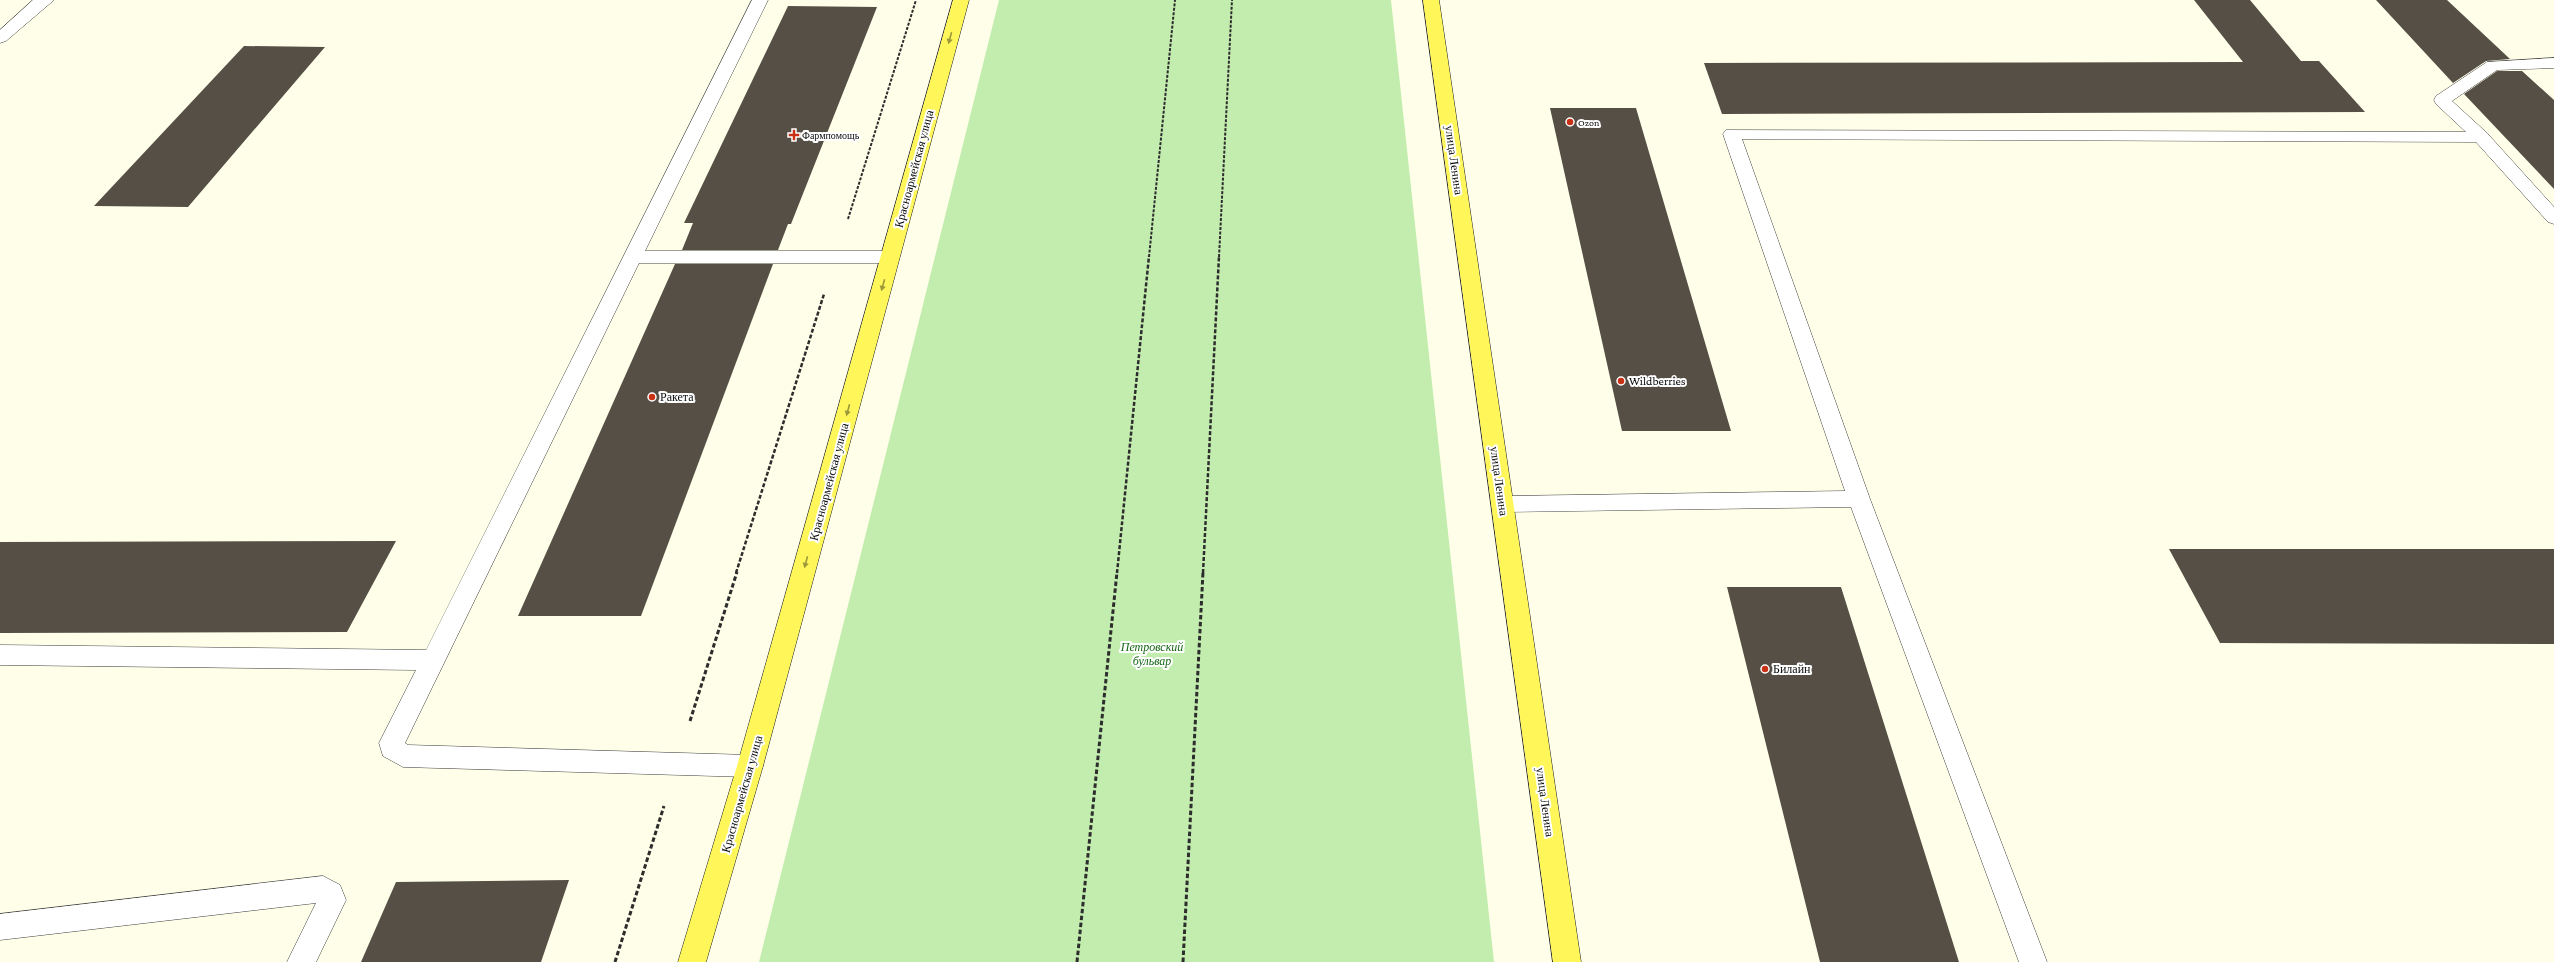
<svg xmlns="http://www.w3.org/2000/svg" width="2554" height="962" font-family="'Crimson Pro',serif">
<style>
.green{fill:#c3edae}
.building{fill:#554f46}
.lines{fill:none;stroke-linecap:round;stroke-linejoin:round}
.minor-casing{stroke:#3e3e3e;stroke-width:1}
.major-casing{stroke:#1c1c1c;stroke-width:1}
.path-far2{stroke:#2d2d2d;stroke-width:2;stroke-dasharray:3 1.5;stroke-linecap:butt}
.path-far1{stroke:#2d2d2d;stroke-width:2.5;stroke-dasharray:4 2;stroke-linecap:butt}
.path{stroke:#2d2d2d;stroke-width:3;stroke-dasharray:4.5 2.5;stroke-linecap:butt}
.minor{fill:#fff;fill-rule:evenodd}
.major{fill:#fff759;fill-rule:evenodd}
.oneway{fill:#9d993a}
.poi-dot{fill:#c93015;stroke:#fff;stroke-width:1.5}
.labels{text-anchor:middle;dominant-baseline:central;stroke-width:4;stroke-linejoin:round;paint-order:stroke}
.far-poi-label{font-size:10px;fill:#0b0b0b;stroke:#fff;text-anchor:start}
.street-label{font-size:12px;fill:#0b0b0b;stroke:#fff}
.poi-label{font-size:12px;fill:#0b0b0b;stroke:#fff;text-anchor:start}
.park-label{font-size:12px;font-style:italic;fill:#166815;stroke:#fff}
</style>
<rect width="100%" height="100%" fill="#ffffe9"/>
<!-- green -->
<path class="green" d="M999,0H1391L1494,962H759Z"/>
<!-- building -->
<path class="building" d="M2194,0H2250L2301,61H2319L2365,112L1722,114L1704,63L2243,62Z
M2376,0H2447L2510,59L2486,61L2453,83Z
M788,6L877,7L791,224H788L778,250H682L693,223H684Z
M244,46L325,47L188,207L94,206Z
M2497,71H2522L2554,100V189L2464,94Z
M1550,108H1636L1731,431H1622Z
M675,264H773L641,616H518Z
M396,541L347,632L0,633V542Z
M2169,549H2554V644L2220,643Z
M1727,587H1841L1959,962H1820Z
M569,880L541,962H361L396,882Z"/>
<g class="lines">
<defs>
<path id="minor" d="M33,0H54L6,41L0,43V30Z
M752,0H768L645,251H890L897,253L899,257L897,261L890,263H639L405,743L408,745L750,755L759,758L763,766L759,774L750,777L403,767L383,756L379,743L416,670L0,665V645L426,650Z
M2554,58V68L2497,70L2452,101L2487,133L2554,207V224L2548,222L2476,142L1742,139L1870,499L2047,962H2019L1851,507L1503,512L1495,510L1492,504L1495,498L1503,496L1845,491L1723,134L1726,130L2466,132L2436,104L2434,100L2436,96L2487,62Z
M323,876L340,885L346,900L316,962H287L316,903L0,940V914Z"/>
<path id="major" d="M953,0H969L763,766L706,962H678L737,766Z
M1423,0H1439L1581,962H1553Z"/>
</defs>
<!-- minor casing -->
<use href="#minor" class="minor-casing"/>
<!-- major casing -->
<use href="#major" class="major-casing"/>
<!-- path-far2 -->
<path class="path-far2" d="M848,219L916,0
M1149,257L1175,0
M1219,257L1232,0"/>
<!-- path-far1 -->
<path class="path-far1" d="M736,573L824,294
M1117,573L1149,256
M1203,573L1219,256"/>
<!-- path -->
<path class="path" d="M690,721L737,572
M615,962L664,806
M1077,962L1117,572
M1183,962L1203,572"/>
<!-- minor -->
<use href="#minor" class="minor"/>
<!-- major -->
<use href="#major" class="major"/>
</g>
<!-- one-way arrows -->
<defs><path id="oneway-solid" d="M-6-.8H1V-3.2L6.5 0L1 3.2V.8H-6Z"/></defs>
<g class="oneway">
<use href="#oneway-solid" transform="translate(950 38) rotate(105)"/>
<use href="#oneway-solid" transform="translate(883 285) rotate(105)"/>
<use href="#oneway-solid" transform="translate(848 410) rotate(105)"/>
<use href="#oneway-solid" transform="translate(806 562) rotate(105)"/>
</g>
<!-- markers -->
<g class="poi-dot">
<circle cx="1570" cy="122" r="4"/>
<path d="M792 129h4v4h4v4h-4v4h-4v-4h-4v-4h4z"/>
<circle cx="1621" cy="381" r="4"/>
<circle cx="652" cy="397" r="4"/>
<circle cx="1765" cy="669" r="4"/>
</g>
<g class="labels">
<!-- far-poi labels -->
<g class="far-poi-label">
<text x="1578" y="122">Ozon</text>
<text x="802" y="135">Фармпомощь</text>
</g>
<!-- street labels -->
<g class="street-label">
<text transform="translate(1454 160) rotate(82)">улица Ленина</text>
<text transform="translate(914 169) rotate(-75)">Красноармейская улица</text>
<text transform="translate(1499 481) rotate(82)">улица Ленина</text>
<text transform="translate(829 482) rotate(-75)">Красноармейская улица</text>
<text transform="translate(742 794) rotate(-74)">Красноармейская улица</text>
<text transform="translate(1545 802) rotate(82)">улица Ленина</text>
</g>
<!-- poi labels -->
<g class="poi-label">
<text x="1629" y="381">Wildberries</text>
<text x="660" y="397">Ракета</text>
<text x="1773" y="669">Билайн</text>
</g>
<!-- park labels -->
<g class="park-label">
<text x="1152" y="647">Петровский<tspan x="1152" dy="14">бульвар</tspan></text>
</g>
</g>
</svg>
